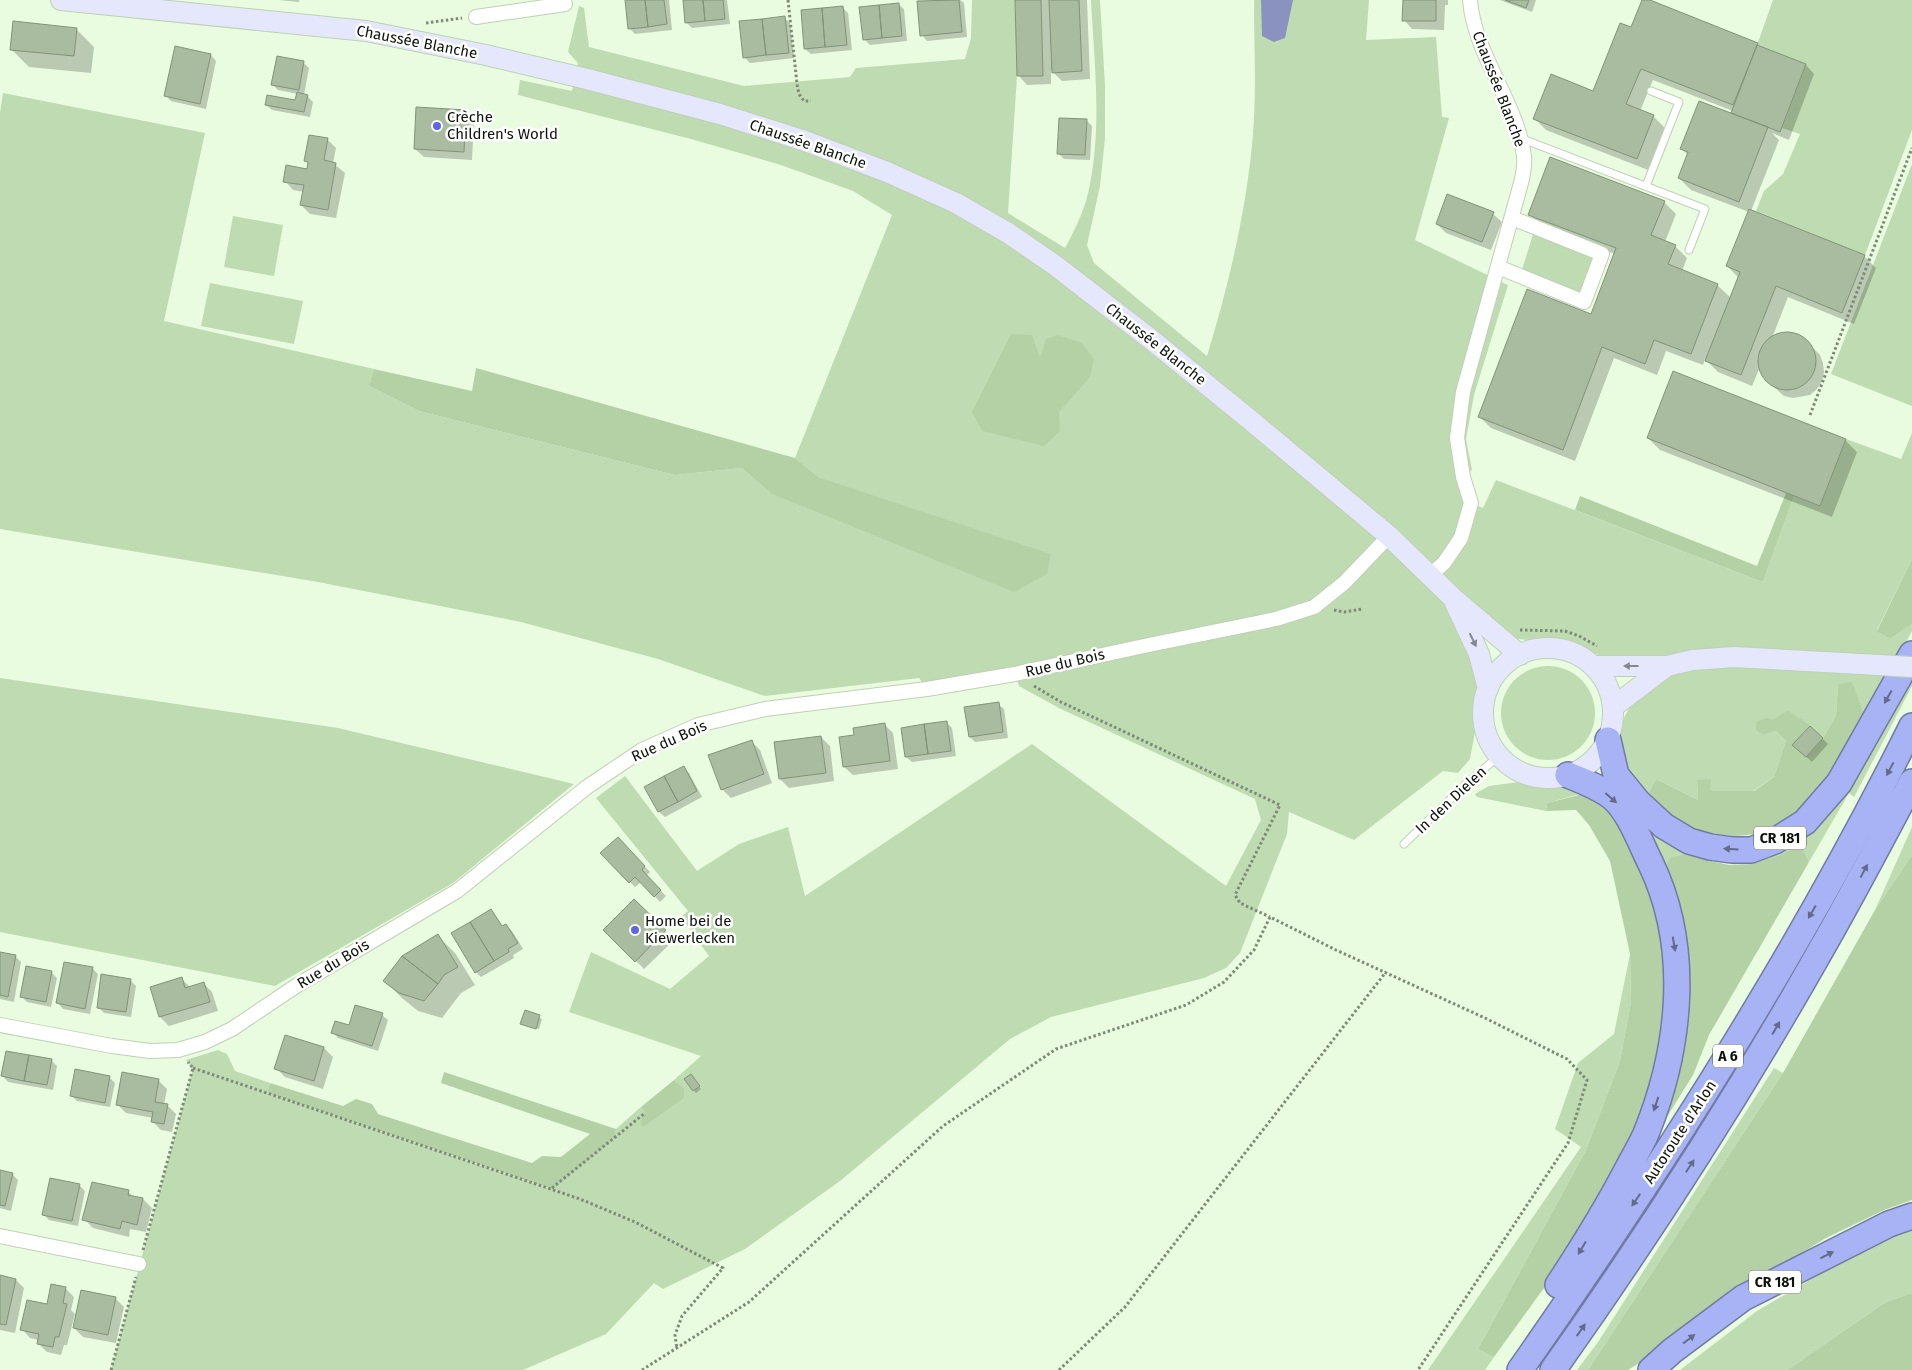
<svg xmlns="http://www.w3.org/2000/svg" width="1912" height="1370" font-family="'Fira Sans',sans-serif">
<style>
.green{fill:#bfdbb1}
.forest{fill:#b4d1a5}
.water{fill:#8a93c0}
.shadow{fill:#0003}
.building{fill:#aabca0;stroke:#819378}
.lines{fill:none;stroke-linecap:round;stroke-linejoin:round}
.lane-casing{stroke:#bed1b5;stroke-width:9}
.street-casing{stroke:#bed1b5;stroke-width:16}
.secondary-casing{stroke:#bed1b5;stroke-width:22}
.highway-casing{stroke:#717ba2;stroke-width:28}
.path{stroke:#7d8a77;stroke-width:3;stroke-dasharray:2.5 2.5;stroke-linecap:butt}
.lane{stroke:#fff;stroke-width:7}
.street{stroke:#fff;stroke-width:14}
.secondary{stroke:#e5e8fc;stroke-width:20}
.highway{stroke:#a7b3f4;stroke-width:25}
.secondary-bridge-casing{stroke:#bed1b5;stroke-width:22;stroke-linecap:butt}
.secondary-bridge{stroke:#e5e8fc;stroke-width:20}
.oneway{fill:#83888f}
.oneway2{fill:#616b8a}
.poi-dot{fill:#5e67df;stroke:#fff;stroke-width:2}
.labels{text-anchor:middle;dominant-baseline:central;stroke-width:5;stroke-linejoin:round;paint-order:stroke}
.shield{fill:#fff;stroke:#555a53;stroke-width:1}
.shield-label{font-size:14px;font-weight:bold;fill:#0c1309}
.street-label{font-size:15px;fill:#0c1309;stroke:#fff}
.poi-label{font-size:15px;fill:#0c1309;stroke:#fff;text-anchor:start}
</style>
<rect width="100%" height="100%" fill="#e9fcdf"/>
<!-- green -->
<path class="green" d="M972,0H1015L1017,76L1008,213L1065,248C1076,228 1086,207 1090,184C1102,124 1094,60 1091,0H1100L1105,86V138L1100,186L1087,245L1094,263L1207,356C1228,287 1245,217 1252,145C1257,97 1254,48 1254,0H1369L1366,40L1436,37L1442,117L1449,118L1415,240L1508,285L1474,395L1466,439L1472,470L1463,477L1471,503L1483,508L1496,480L1763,582L1794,496L1820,506L1846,439L1901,459L1912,433V559L1877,630L1890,639L1912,624V631L1865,716L1852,683L1838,684L1836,715L1823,738L1788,710L1774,720L1766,719L1764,735L1776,731L1786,741L1774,777L1753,791H1710L1697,780L1698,800L1656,779L1647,796L1622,769L1616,744L1622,722L1630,706L1667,667L1609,660L1572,642L1550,638L1528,640L1500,637L1453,598L1480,683L1473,708L1475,732L1470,759L1458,773L1443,771L1354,840L1289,812L1287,834L1240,953L1226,968L1204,978L1051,1017L1010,1039L840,1181L745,1249L663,1289L654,1283L606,1334L523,1370H111L193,1069L186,1060L218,1050L227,1054L235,1071L270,1083L267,1093L551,1189L614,1138L616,1129L641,1107L645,1113L684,1088L674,1080L701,1056L569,1012L591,952L670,989L709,956L681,917L688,911L596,798L625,776L697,871L739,844L788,827L805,896L1032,744L1226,886L1261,820L1255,799L1059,708L1019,686L1015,674L927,689L919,678L765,696L658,659L521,622L318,582L0,529V113L3,93L205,133L164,321L374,369L369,386L419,411L675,475L742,468L770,493L820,478L795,458L892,215L853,191L781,165L691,139L518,95L520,80L572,91L578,63L568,52L579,6L584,8L589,47L744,86L850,77L856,68L965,59L971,38Z
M1773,0H1912V130L1865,255L1756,211L1764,191L1783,174L1800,134L1782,128L1806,64L1757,45Z
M1912,164V406L1831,374Z
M233,216L283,225L274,276L224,267Z
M1535,228L1602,254L1584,302L1520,276Z
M210,283L303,301L294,344L201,326Z
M1501 713a47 47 0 1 1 94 0a47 47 0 1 1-94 0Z
M1912,670V686L1854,797L1849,793L1809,862L1800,846C1759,865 1734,872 1691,853L1664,869L1631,806L1752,858Z
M0,678L338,728L574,784L453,883L275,986L0,932Z
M1519,782C1536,787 1553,785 1571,787C1577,787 1584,790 1591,791L1547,803L1546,811L1477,797L1475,794L1489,786Z
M1912,827V858H1910L1875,910Z
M1630,954L1631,1002L1620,1061L1586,1150L1478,1349L1494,1357L1485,1370H1428L1581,1147L1555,1129L1578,1063L1614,1034Z
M1774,1068L1783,1073L1588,1370H1577L1598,1342Z
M1912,1230V1293L1886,1302L1787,1370H1680L1757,1311L1836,1265L1893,1236Z"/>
<!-- forest -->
<path class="forest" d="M1011,334L1032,335L1040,358L1046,339L1058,335L1082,343L1094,359L1090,377L1059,412L1060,431L1044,446L982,431L972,412Z
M476,368L795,458L820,478L1051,554L1047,574L1014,592L770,493L742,468L675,475L419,411L369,386L374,369L472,391Z
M1786,493L1794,496L1763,582L1575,510L1580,496L1757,566Z
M1912,559V624L1890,639L1877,631Z
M1852,682L1865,716C1845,749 1827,786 1798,813C1772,837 1726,842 1693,829C1675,822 1661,808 1647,796L1656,779L1698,800L1697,780L1711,779L1710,791H1754L1774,777L1786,741L1776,731L1764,735L1756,730V722L1766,718L1774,719L1788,710L1810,726L1792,745L1806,757L1823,738L1836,715L1838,684Z
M1591,792L1620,822L1645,875L1665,952L1664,1033L1639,1122L1589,1220L1544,1288L1494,1357L1478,1349L1586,1150L1620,1061L1631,1002L1630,954L1610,861L1589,825L1576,810L1546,811L1547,803Z
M1800,845L1809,862L1709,1035L1693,1075L1655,1136L1673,1074L1664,869L1670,858L1691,853L1707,860L1729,865L1752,864L1780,855Z
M1910,858H1912V1200L1884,1210L1824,1239L1743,1290L1662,1349L1628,1370H1588L1783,1073L1875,910Z
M444,1072L616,1129L615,1138L552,1189L267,1093L270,1083L343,1106L356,1099L372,1104L378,1114L532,1163L542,1156L561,1157L590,1134L441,1083Z
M674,1080L684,1088V1098L643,1127L640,1122L645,1113L641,1107Z
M1912,1293V1370H1787L1886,1302Z"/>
<!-- water -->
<path class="water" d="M1261,0H1293L1285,38L1274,42L1262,36Z"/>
<!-- shadow -->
<path class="shadow" d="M279,0H299V2Z
M626,0H669L672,30L635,34L629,28Z
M684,0H727L730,24L692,28L686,22Z
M936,0H960L964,3L967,37L927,41L922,35L918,2Z
M1016,0H1087L1090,79L1062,81L1051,70V84L1027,85L1019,76Z
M1404,0H1448V5H1445L1444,30L1412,29L1404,20Z
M1500,0H1536L1532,12Z
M1643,0H1647L1757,44L1762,48L1806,65L1814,74L1789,140L1772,133L1779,140L1751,211L1864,256L1876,268L1854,324L1788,297L1772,338L1787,333L1796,334L1804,339L1820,355L1823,363L1824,372L1822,381L1817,389L1810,395L1793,398L1784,396L1767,381L1760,367L1752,386L1718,372L1705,359L1703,365L1666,351L1657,375L1614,358L1575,461L1491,428L1479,416L1592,315L1615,254L1541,226L1530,214L1664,202L1676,214L1665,242L1675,246L1687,258L1682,271L1717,285L1731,298L1739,278L1727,266L1749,212L1691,190L1679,178L1688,155L1681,148L1736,116L1733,111L1653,80L1640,111L1653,116L1665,128L1648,170L1546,130L1534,118L1594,92L1632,29Z
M898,4L904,9L907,41L870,45L864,39Z
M842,7L848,13L852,50L811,54L805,49Z
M784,18L790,23L794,58L750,63L744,57Z
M76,29L94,47L91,73L29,67L11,49Z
M211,55L216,61L206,109L171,101L166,96Z
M303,62L309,68L304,95L307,96L313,102L310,117L272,110L266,105L296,101L298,94L278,90L273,85Z
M465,111L474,120L472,160L424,157L415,149Z
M1086,120L1092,126L1090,160L1064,159L1058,153Z
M327,139L336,148L333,163L345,173L336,218L310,214L301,205L304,192L293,190L285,181L308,170L309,164L306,161Z
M1493,214L1502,222L1491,250L1446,233L1437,224Z
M1648,438L1845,440L1857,452L1832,517L1660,450Z
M998,704L1004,709L1008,738L975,742L970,737Z
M947,723L952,728L956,756L912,762L906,757Z
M885,725L893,733L898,769L853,775L844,767Z
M1810,727L1828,744L1812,762L1794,745Z
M821,737L830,746L834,781L789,788L780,779Z
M751,741L760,750L772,783L731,798L722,789Z
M683,767L689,773L702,797L665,817L659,812L646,788Z
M618,839L650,872L646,876L666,896L660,902L641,882L635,887L602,854Z
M634,901L674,940L644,969L605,930Z
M491,911L503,927L506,925L512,931L523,949L513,955L514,958L481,977L476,972Z
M438,936L455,953L475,985L461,993L442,1018L418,1011L402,998L385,981Z
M0,953L15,956L21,962L14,1002L0,999Z
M92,968L98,974L90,1014L63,1009L58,1003Z
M51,972L57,978L51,1007L27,1002L21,996Z
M182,979L190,987L204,984L212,992L218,1011L169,1026L160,1017L152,988Z
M130,980L136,986L131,1017L104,1013L98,1007Z
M525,1012L542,1019L539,1029L521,1024Z
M382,1015L388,1020L378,1051L338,1038L333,1032Z
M286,1037L324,1048L333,1057L323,1089L285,1077L276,1068Z
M52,1061L57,1066L53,1090L8,1082L3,1076Z
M109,1077L115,1083L110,1107L77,1101L71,1095Z
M693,1078L701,1089L696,1093L686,1080Z
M158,1080L167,1089L164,1105H167L176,1114L172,1132L161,1130L152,1121L153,1118L126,1113L117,1104Z
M0,1171L12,1174L18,1180L11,1211L0,1208Z
M80,1186L85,1191L78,1226L49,1220L43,1214Z
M128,1192L134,1197L143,1199L152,1208L146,1232L130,1229L129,1237L93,1228L84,1219Z
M0,1276L16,1280L24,1288L15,1333L0,1330Z
M52,1286L66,1289L74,1297L71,1310L75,1314L67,1345H64L61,1355L47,1352L38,1343L39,1340L30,1338L22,1329L48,1306Z
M115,1298L124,1307L116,1343L83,1337L74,1328Z"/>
<!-- building -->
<path class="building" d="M625,0H645L648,27L628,29Z
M645,0H664L667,24L648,27Z
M683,0H703L705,21L685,23Z
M703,0H723L725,19L705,21Z
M959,0L962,32L920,36L917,1Z
M1015,0H1041L1043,76H1017Z
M1049,0H1079L1082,71L1052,73Z
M1403,0H1436V21H1402Z
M1505,0H1529L1526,8Z
M1642,0H1650L1758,43L1733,105L1641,69L1626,104L1654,115L1637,159L1533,119L1551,74L1593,91L1620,23L1631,27Z
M899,3L902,36L882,38L879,5Z
M879,5L882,38L863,40L859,7Z
M843,6L847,45L825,47L822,8Z
M822,8L825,47L804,49L801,10Z
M785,16L789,53L766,55L762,19Z
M762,19L766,55L743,58L739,21Z
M13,21L77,28L74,56L10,50Z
M1757,45L1806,64L1780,132L1731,113Z
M175,46L211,54L200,104L164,96Z
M277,56L304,61L299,90L271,85Z
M297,92L308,95L304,112L265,105L267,95L295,100Z
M1699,101L1768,127L1739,202L1678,178L1688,152L1680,149Z
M416,107L466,110L464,152L414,149Z
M1059,118L1087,119L1085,155L1057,154Z
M309,135L328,138L324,160L336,163L328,210L300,205L304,185L283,182L286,165L307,169L308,162L304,161Z
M1550,157L1665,201L1651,235L1676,245L1668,264L1718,284L1691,354L1654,340L1645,364L1602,347L1563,450L1478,417L1527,289L1591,314L1616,248L1528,215Z
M1447,194L1494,212L1482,242L1436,224Z
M1749,209L1865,255L1842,313L1776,286L1741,375L1705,361L1740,272L1726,266Z
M1758 361a29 29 0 1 1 58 0a29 29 0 1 1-58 0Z
M1673,371L1846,439L1820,506L1647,438Z
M999,702L1003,732L969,737L964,707Z
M947,721L951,751L928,754L924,724Z
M885,723L890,761L843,767L839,737L854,735L853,728Z
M924,724L928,754L905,757L901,728Z
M1810,726L1823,738L1806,757L1792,745Z
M821,736L826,773L779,779L774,742Z
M752,740L764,774L721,790L708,755Z
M684,766L697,791L678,802L664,776Z
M664,776L678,802L658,812L644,787Z
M618,837L645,866L642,870L661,890L654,897L635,877L629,883L600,853Z
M634,899L666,930L635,962L603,930Z
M491,909L502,926L506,924L518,943L508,949L509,952L494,961L470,922Z
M470,922L494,961L475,973L451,933Z
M438,934L458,967L444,975L438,984L402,956Z
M0,952L16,955L8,997L0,995Z
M402,956L438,984L424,1001L399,993L383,981Z
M64,962L93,967L85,1009L56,1003Z
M26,966L52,971L46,1002L20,997Z
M101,974L131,979L126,1012L97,1008Z
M182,977L185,988L204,982L210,1002L159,1017L150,987Z
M355,1005L383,1013L372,1046L331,1033L335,1021L349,1025Z
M525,1010L540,1015L536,1029L520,1024Z
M285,1035L324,1047L314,1081L274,1069Z
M6,1051L29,1055L24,1081L1,1076Z
M29,1055L52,1059L47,1085L24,1081Z
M75,1069L110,1076L105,1103L70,1096Z
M122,1072L159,1079L155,1102L168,1104L164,1124L151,1122L153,1112L116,1105Z
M691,1074L700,1086L693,1091L684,1079Z
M0,1170L13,1173L5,1206L0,1205Z
M50,1178L80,1184L72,1221L42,1215Z
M92,1182L129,1190L128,1195L143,1198L137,1225L122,1221L120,1229L82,1220Z
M0,1275L16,1279L6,1325L0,1324Z
M51,1284L66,1287L63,1303L67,1304L59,1337H55L53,1347L37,1344L39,1334L20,1330L27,1300L47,1304Z
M81,1290L116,1297L108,1335L73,1328Z"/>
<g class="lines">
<defs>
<path id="lane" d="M1520,138L1705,209L1689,250
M1646,186L1679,102L1651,91
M1404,844L1466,784L1499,756"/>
<path id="street" d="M476,17L565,4
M1498,267L1584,302L1602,254L1512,218
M1429,576L1444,563L1461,538L1471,503L1463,477L1457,438L1463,392L1521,183C1523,175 1525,165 1524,156C1517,102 1474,54 1470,0
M0,1025L112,1046L150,1051L178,1050L205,1042L232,1029L296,986L457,891L587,787L642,750L698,725L765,709L927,689L1015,674L1144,646L1276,619L1314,607L1344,583L1389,536
M0,1236L139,1264"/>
<path id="secondary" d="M61,0L366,31L486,55L587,79L720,114L805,141L887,172L956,203L1008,233L1056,266L1153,341L1249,419L1389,536L1452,597L1520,655
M1455,603L1479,654L1488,689
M1483 713a65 65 0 1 1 130 0a65 65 0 1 1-130 0Z
M1594,666H1667L1693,660L1734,657L1879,665
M1613,707L1667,666"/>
<path id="highway" d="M1608,740L1616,775L1638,802L1664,826L1689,841L1710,847L1732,850H1751L1775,841L1805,822L1839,783L1912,654
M1558,1285C1583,1247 1607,1208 1628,1168C1634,1156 1642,1144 1647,1131C1681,1046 1691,946 1650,862C1640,842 1629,811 1612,797C1599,787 1583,781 1568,775
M1520,1370C1664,1164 1800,951 1912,726
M1553,1370C1648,1236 1737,1098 1818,955C1851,898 1881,840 1912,782
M1651,1370L1672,1351L1743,1298L1889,1224L1912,1216"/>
</defs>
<!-- lane casing -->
<use href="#lane" class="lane-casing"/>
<!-- street casing -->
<use href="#street" class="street-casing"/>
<!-- secondary casing -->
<use href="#secondary" class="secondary-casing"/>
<!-- highway casing -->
<use href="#highway" class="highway-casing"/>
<!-- path -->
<path class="path" d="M788,0L797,84L799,94L804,101H811
M426,23L462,18
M1810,415L1912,148
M1334,610L1344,612L1362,609
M1520,630L1565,631L1579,636L1597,646
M1034,686L1061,702L1280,805L1235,895L1240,903L1270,917
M193,1068L580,1199L635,1222L723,1268L682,1316L675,1335L677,1349
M552,1188L645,1113
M143,1250L193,1068L188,1062
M111,1370L136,1277
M642,1370L749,1302L943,1126L1056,1049L1186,1005L1224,982L1254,950L1270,917L1336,950L1485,1018L1567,1059L1587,1080L1568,1143L1418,1370
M1059,1370L1125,1307L1386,972"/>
<!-- lane -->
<use href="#lane" class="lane"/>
<!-- street -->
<use href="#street" class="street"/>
<!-- secondary -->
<use href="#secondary" class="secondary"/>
<!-- highway -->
<use href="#highway" class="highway"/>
<defs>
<path id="secondary-bridge" d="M1879,665L1912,667"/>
</defs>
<!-- secondary-bridge casing -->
<use href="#secondary-bridge" class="secondary-bridge-casing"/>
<!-- secondary-bridge -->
<use href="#secondary-bridge" class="secondary-bridge"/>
</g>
<!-- one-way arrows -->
<defs><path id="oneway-solid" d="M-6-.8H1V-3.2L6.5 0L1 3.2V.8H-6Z" transform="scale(1.25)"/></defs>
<g class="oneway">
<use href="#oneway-solid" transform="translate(1473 640) rotate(64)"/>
<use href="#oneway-solid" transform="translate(1631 666) rotate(180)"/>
</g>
<g class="oneway2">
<use href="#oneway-solid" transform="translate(1888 697) rotate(119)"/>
<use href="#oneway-solid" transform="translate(1890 769) rotate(118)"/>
<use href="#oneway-solid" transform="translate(1611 798) rotate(41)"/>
<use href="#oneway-solid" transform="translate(1731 849) rotate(-176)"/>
<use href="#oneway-solid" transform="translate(1864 871) rotate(-62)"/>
<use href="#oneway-solid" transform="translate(1812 912) rotate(120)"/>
<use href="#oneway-solid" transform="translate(1674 944) rotate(80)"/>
<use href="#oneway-solid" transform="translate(1776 1028) rotate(-60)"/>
<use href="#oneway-solid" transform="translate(1656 1104) rotate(108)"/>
<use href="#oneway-solid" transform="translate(1690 1166) rotate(-57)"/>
<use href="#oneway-solid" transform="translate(1636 1200) rotate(124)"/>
<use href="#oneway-solid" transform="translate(1582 1248) rotate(121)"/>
<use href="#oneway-solid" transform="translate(1827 1255) rotate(-27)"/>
<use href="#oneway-solid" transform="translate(1581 1330) rotate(-55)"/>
<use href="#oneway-solid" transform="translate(1689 1339) rotate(-37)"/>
</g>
<!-- markers -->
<g class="poi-dot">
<circle cx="437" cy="126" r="5"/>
<circle cx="635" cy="930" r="5"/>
</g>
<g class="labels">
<!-- shield labels -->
<g class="shield">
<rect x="1754" y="826.5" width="52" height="23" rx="4"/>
<rect x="1713" y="1044.5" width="30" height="23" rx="4"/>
<rect x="1749" y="1270.5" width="52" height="23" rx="4"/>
</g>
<g class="shield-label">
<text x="1780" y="838">CR 181</text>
<text x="1728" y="1056">A 6</text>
<text x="1775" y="1282">CR 181</text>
</g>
<!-- street labels -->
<g class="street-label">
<text transform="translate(417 42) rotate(11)">Chaussée Blanche</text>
<text transform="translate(1499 89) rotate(69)">Chaussée Blanche</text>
<text transform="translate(808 144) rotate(19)">Chaussée Blanche</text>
<text transform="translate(1156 344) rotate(38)">Chaussée Blanche</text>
<text transform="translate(1065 663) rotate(-13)">Rue du Bois</text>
<text transform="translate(669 741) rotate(-24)">Rue du Bois</text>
<text transform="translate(1451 800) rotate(-43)">In den Dielen</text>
<text transform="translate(333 964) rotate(-31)">Rue du Bois</text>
<text transform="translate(1680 1132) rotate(-57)">Autoroute d'Arlon</text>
</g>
<!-- poi labels -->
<g class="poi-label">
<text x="447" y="117">Crèche<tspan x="447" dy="17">Children's World</tspan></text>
<text x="645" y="921">Home bei de<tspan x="645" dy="17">Kiewerlecken</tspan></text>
</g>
</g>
</svg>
